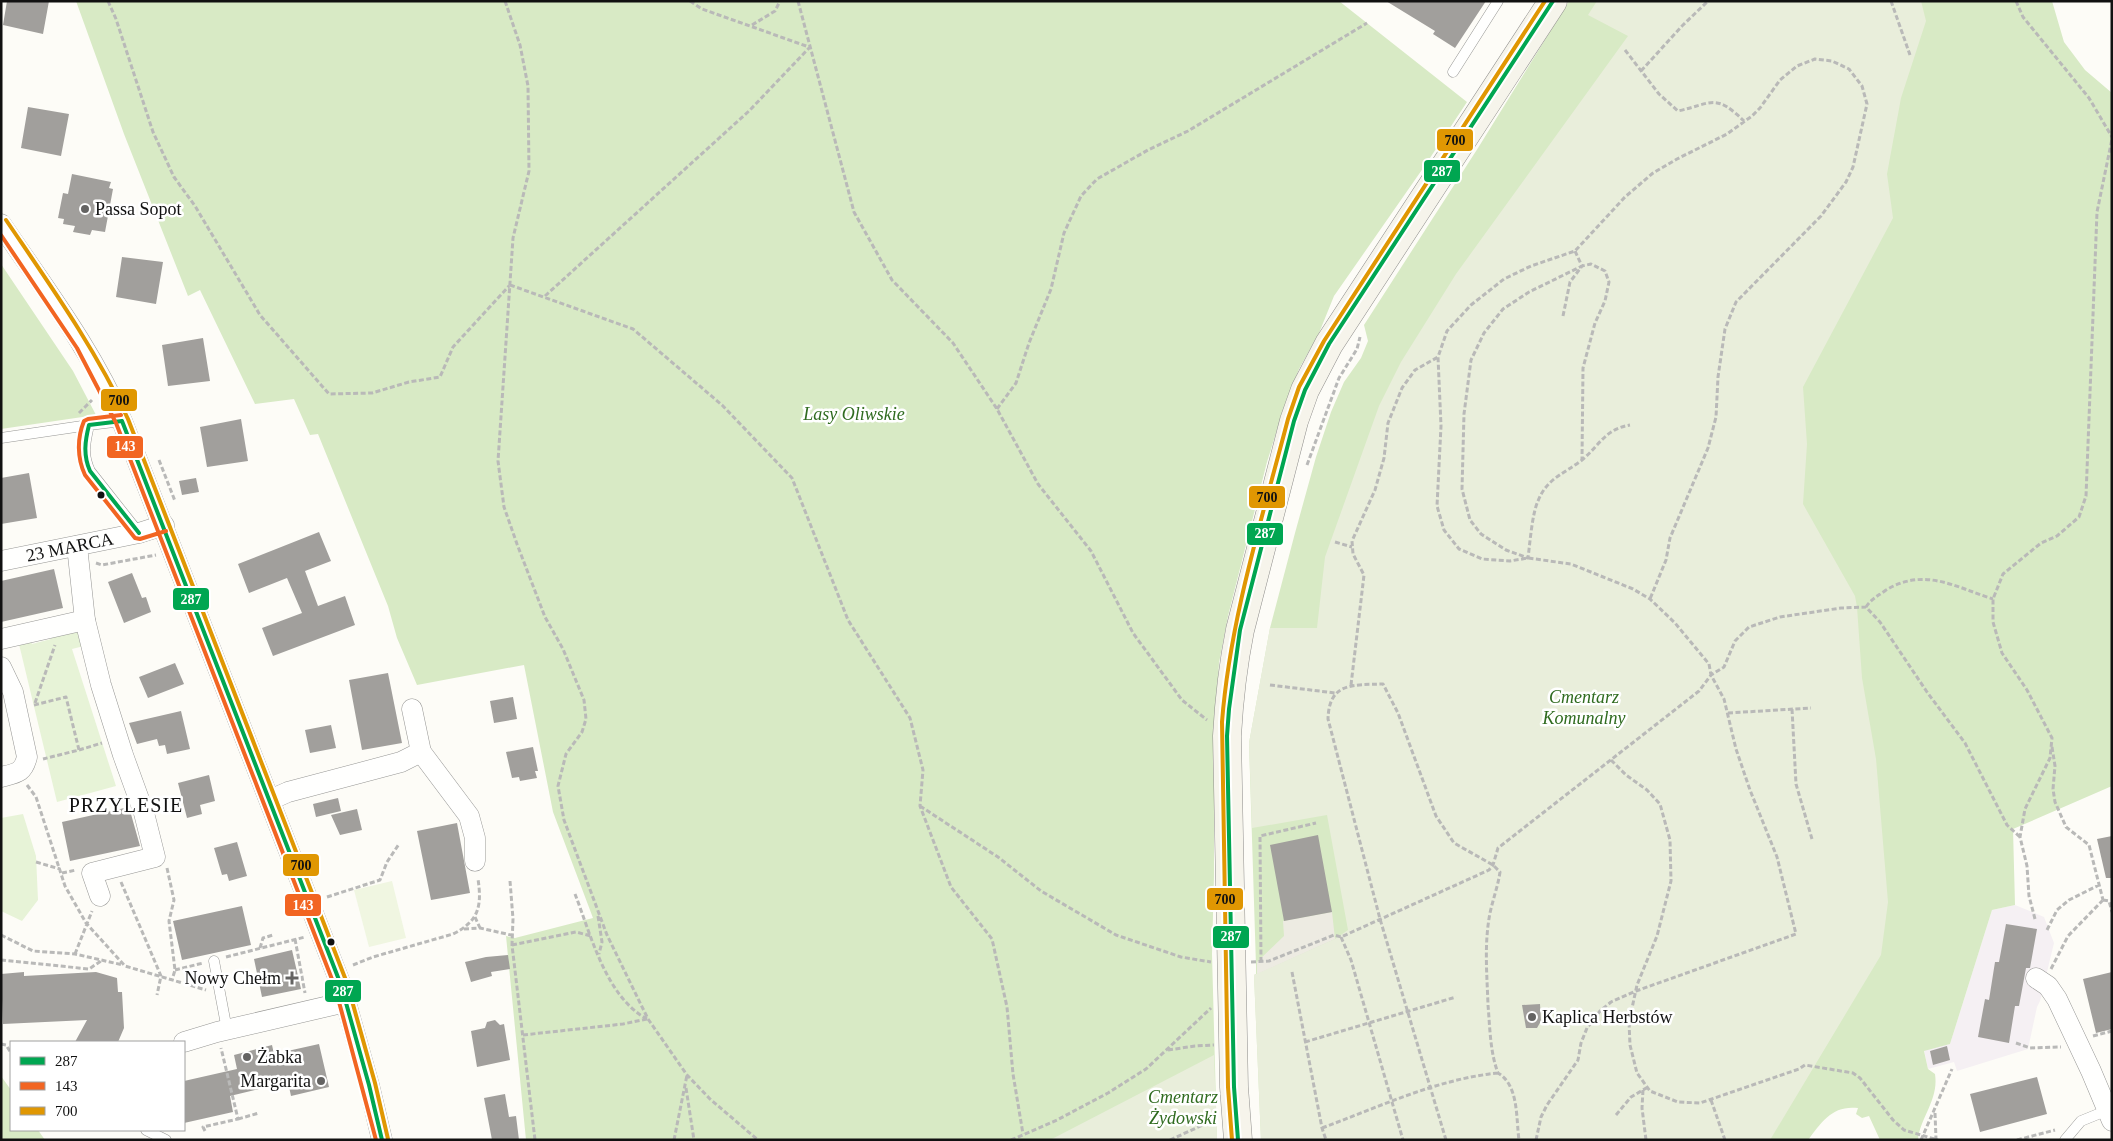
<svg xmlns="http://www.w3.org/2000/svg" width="2113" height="1141" font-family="Georgia,serif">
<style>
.industrial{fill:#f5f0f3}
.green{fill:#e7f3d7}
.forest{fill:#d8eac5}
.cemetery{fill:#e9eedb}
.pitch{fill:#f0f6e1}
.plaza{fill:#edebe2}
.building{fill:#a19f9c}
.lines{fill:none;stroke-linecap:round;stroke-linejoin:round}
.service-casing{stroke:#979795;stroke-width:11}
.minor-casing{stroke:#979795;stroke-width:21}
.secondary-casing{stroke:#8e8d8b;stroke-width:29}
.path{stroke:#b9b9b8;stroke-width:3;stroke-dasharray:5 2.5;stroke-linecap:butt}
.service{stroke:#fffffe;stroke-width:10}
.minor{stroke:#fffffe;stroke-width:20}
.secondary{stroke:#f6f4eb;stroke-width:28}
.bus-1-casing{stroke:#fff;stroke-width:8}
.bus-2-casing{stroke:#fff;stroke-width:8}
.bus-3-casing{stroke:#fff;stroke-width:8}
.bus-1{stroke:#00a651;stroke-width:4}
.bus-2{stroke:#f26522;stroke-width:4}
.bus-3{stroke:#e09702;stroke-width:4}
.poi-dot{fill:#646362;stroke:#fff;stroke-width:2}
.bus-dot{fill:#111;stroke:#fff;stroke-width:2}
.labels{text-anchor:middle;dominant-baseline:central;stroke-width:5;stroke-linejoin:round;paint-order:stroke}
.poi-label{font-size:18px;fill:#111;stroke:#fff;text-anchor:start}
.park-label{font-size:18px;font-style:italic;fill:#2f6b1f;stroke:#fff}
.street-label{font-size:18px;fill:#111;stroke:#fff}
.quarter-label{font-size:20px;letter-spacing:1px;fill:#111;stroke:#fff}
.line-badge{stroke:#fff;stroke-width:2}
.badge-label{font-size:14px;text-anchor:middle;font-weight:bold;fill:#fff}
.pale-badge-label{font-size:14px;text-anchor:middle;font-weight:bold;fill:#111}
</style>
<rect width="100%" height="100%" fill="#fdfcf7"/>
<!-- industrial -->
<path class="industrial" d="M2015,905L2044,917L2054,943L2040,1001L2037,1007L2028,1049L1957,1071L1954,1062L1928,1069L1924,1050L1950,1044L1992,910Z"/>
<!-- green -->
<path class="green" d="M77,629L88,645L72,649L116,786L57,802L18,640L30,637L32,644L51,639L50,633Z
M23,814L36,856L38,900L22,921L1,911V818Z"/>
<!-- forest -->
<path class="forest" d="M76,1H1339L1467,102L1426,164L1334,296L1319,333L1299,369L1285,404L1267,462L1228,616L1219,663L1214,745V876L1212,954L1217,1140H526L506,936L515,938L593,918L553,812L524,665L417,685L397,638L388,606L318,434L310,435L294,399L255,404L200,290L188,296L124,134Z
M1569,1H2052L2064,42L2085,70L2112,93V786L2013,829L2015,905L1992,910L1950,1044L1924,1051L1928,1069L1935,1074C1939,1100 1920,1117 1918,1140H1880L1869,1116L1862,1118L1856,1114L1858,1108C1833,1105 1822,1121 1808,1140H1261L1254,975L1256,974V966L1249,743L1270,628L1295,533L1316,457L1331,412L1344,382L1361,358L1368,341L1364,325L1478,148Z
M1,264L73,371L96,415L1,429Z
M1,1076L11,1090V1130H38L45,1140H1Z"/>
<!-- cemetery -->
<path class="cemetery" d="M1597,1H1921L1926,21L1901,98L1887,174L1893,218L1803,387L1807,444L1803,504L1855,596L1857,607L1862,678L1876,759L1888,902L1881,955L1770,1140H1261L1254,975L1335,939L1348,930L1327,815L1252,828L1249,743L1270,628H1317L1325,557L1379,406L1401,362L1456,274L1628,36L1588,15Z
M1214,1055L1217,1140H1050Z"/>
<!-- pitch -->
<path class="pitch" d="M392,881L406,938L369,947L354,890Z"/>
<!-- plaza -->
<path class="plaza" d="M1332,912L1335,939L1257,974V962L1284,936L1283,921Z"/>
<!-- building -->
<path class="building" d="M7,1H49L43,34L3,25Z
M1386,1H1486L1455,48L1433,34L1435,31Z
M28,107L69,114L61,156L21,148Z
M72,174L111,182L109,188L113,189L105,232L92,230L90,235L73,232L75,226L63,224L64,219L58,218L63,193L68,194Z
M122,257L163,262L156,304L116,297Z
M203,338L210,381L168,386L162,345Z
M241,419L248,461L207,467L200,427Z
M29,473L37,518L1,524V478Z
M196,478L199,492L182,495L179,481Z
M319,532L331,561L305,571L318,606L345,596L355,625L273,656L262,628L302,613L287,578L249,593L238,564Z
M54,569L63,608L1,622V581Z
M132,573L142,598L146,597L151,612L124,623L108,582Z
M175,663L184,684L148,698L139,677Z
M388,673L402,743L362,750L349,680Z
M513,697L517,719L494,723L490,701Z
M181,711L190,749L167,754L165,745L159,746L157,739L137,744L129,723Z
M331,725L336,748L310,753L305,730Z
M533,747L538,771H535L537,778L520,781L519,777L512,778L506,752Z
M209,775L215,801L200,805L202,814L187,818L178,783Z
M338,798L341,811L316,817L313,804Z
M129,807L140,846L70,861L62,822Z
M357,809L362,830L340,835L331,815Z
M457,823L470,893L431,900L417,831Z
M1318,835L1332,912L1284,921L1270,845Z
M2112,836V878H2106L2097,839Z
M237,842L247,876L229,881L227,874L222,875L214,848Z
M242,906L251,945L182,960L173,921Z
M2006,924L2037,929L2030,968H2026L2019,1006H2015L2009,1043L1978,1037L1985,999L1989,1000L1995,962H1999Z
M292,950L301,989L262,997L254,959Z
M508,955L510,969L491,972L492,976L471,982L465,962L486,957Z
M24,972V976L96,972L117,978L118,992H122L124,1028L118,1042H75L87,1020L3,1024L1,974Z
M2112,972V1029L2096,1033L2083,979Z
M1540,1004L1541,1021L1537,1028H1526L1522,1005Z
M495,1020L500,1025L504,1024L510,1060L477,1067L471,1031L485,1028L487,1022Z
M319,1044L329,1087L291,1096L288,1082L230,1096L233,1112L184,1123V1081L237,1069L234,1055L272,1045L274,1054Z
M1947,1046L1950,1060L1933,1065L1930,1051Z
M2037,1077L2047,1114L1980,1132L1970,1094Z
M505,1094L509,1117L516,1116L519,1140H492L484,1098Z"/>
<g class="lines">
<defs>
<path id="service" d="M1453,72L1498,1
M122,421L89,425C85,443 82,454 90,471L139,533
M1,438L89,425
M214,961L227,1030
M146,1130L166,1140
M2065,1140L2081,1121L2108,1110"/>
<g id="minor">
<path d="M1,224C44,288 92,350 122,421L341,985L369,1085L382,1140"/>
<path d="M77,546L85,620L101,685L123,755L144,813L155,857L92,873L100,896"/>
<path id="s1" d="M1,561L139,533L164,525"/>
<path d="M1,639L85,620"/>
<path d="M1,667L13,692L27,757C23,773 17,773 1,777"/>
<path d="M421,752L469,816L475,838V861"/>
<path d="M270,800L288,792L401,762L421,752L412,709"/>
<path d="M2036,978L2048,986L2057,999L2091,1071L2112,1121"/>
<path d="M184,1042L217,1032L346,1002"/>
</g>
<path id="secondary" d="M1238,1140L1234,1087L1227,736C1229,700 1233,665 1240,630L1294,421L1305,390L1329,344L1553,1"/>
</defs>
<!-- service casing -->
<use href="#service" class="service-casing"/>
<!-- minor casing -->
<use href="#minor" class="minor-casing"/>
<!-- secondary casing -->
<use href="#secondary" class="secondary-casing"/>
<!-- path -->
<path class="path" d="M108,1L116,19L153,132L174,177L195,206L260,315L329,394L372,393L409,382L440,377L453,347L509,286
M505,1L520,45L528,86L529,171L513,238L498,461L504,507L517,544L545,617L563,649L584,700L586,719L582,732L566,754L558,786L564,820L607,935L648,1019L687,1075L710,1099L758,1140
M690,1L702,9L809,47
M798,1L854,212L892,280L953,343L997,409L1038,484L1091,551L1133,633L1182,700L1207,720
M1891,1L1910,55
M2016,1L2023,17L2089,98L2112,137
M752,25L775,11L780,1
M1625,50L1659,94L1678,111C1713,103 1715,93 1744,121
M1641,71L1682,26L1708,1
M1575,251L1582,266L1529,292L1503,309L1484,333L1471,360L1464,414L1462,489L1470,520L1481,534L1506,550L1528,558C1530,543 1532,514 1538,501C1547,478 1564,474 1582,460C1600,445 1605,429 1630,425
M510,285L633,329L722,405L792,478L848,620L910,718L923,770L920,806L951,887L992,939L1007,1007L1013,1074L1023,1134
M545,296L749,111L810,47
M1563,316L1570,282L1582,266L1591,264L1605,271L1609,282L1605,301L1595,323L1583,368L1582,459
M997,409L1016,383L1029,343L1051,289L1064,233L1081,196L1097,179L1148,150L1188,131L1367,23
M79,413L92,400
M159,460L175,501
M1307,465L1339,378L1357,349L1360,337
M1335,542L1352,547
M96,563L102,565L156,555
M1866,607C1871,599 1878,596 1886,590C1925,567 1955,587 1993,599
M1270,685L1335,693
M1351,685L1364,575L1353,554L1352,541L1375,490L1384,458L1388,423L1402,388L1415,370L1438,357
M35,703L55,645
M34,705L66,697L79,750L43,759
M1792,709L1796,784L1812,839
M1728,713L1811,708
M2052,747L2055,766L2053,789L2055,802L2066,827L2089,845L2103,900
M79,750L102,743
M1611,760L1626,775L1647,790L1660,804L1670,840L1671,881L1657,936L1637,985L1629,1022L1630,1045L1637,1073L1650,1091L1678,1102L1700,1103L1799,1069L1805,1065L1853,1073L1860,1078L1893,1120L1904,1130L1938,1140
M27,785L36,797L65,886L86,923L125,966L206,990
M920,806L998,857L1041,891L1116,935L1181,957L1211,962
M36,862L60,869
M167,868L174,900L169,921L175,970L172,980
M62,873L76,870
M510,881L513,919L512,945L535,1140
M121,882L161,976L157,995
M575,894C591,935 606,997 647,1019
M327,897L380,880L387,862L399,844
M2103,900L2109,901L2112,912
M598,916L602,942L599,954
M475,917L480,928
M2035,919L2029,896L2027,866L2020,837L2025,809L2050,758L2052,738L2027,690L2002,653L1993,622V599L2003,574L2041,543L2057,536L2079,517L2086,496L2097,212L2112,139
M464,929L480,928L511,935
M2047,930L2057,910L2069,900L2099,885
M1,935L33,951L75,954L123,965
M1341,937L1351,960L1403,1140
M295,939L305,993
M512,945L576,932L591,936
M260,948L263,938L273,935
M75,954L92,911
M226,957L305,937
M1,960L89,969L101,961
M1251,962L1269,961L1334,935L1341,937L1489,870L1493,865L1498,848L1699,691L1711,675L1724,667L1735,641L1749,627L1780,617L1841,608L1866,607L1880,622L1927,692L1965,743L2007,825L2020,837
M1261,962L1260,836L1316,823
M353,965L373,957L453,934C479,921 482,906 478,879
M2051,969L2068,936L2103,900
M175,970L203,963
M1292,972L1322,1128L1326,1140
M523,1035L623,1024L647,1019
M2093,1036L2112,1031
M1305,1042L1456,997
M2016,1043L2030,1048L2061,1047
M1,1044L6,1045L11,1053
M1168,1050L1195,1046L1214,1045
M686,1088L694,1140
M1643,1090L1642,1108L1646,1140
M1711,1100L1725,1140
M1935,1113L1936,1139
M1616,1115L1631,1097L1648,1087
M238,1119L259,1113
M1322,1128C1379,1107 1437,1079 1498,1073
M205,1131L203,1127L238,1119L221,1048
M674,1140L687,1075
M1011,1140L1057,1120L1108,1093L1146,1069L1211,1008
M1170,1140L1207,1123L1216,1121
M1446,1140L1380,919L1328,719C1329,682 1353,685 1383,684L1398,713L1436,816L1454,843L1493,865L1500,872C1498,886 1493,899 1490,913C1484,944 1487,974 1488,1005C1490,1028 1490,1052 1498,1073C1519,1085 1516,1119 1519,1140
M1536,1140L1541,1117L1547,1105L1578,1060L1581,1043L1587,1028L1600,1011L1611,1002L1636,991L1796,934L1777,857L1750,790L1736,749L1724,699L1711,675L1709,664L1675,623L1650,599L1633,589L1571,564L1528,558L1510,561L1482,559L1459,549L1444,530L1437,506L1441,426L1438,357L1447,331L1471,305L1504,279L1531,266L1575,251L1625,197L1653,173L1677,159L1727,134L1752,116L1760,108L1780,80L1797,66L1815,59L1832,61L1849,69L1862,86L1867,104L1853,167L1846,182L1821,216L1736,302L1725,329L1718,377L1716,417L1708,448L1670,538L1666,560L1650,599
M1921,1140L1952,1069
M2017,1140L2055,1130"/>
<!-- service -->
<use href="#service" class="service"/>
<!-- minor -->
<use href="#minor" class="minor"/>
<!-- secondary -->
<use href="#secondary" class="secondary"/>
<defs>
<path id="bus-1" d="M122,421L341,985L369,1085L382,1140
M122,421L89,425C85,441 83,455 90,471L139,533
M1238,1140L1234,1087L1227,736L1229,709L1240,630L1294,421L1305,390L1329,344L1553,1"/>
<path id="bus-2" d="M1,235L77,348L116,423L335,987L376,1140
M121,415L88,419L84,421C77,438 77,458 85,475L135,538L140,539L166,531"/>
<path id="bus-3" d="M6,220C50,285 95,348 128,419L347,983L375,1083L388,1139
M1232,1140L1228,1087L1222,722C1230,619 1262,519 1288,419L1299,387L1324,341L1545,1"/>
</defs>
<!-- bus-1 casing -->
<use href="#bus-1" class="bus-1-casing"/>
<!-- bus-2 casing -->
<use href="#bus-2" class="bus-2-casing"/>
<!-- bus-3 casing -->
<use href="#bus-3" class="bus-3-casing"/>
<!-- bus-1 -->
<use href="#bus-1" class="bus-1"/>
<!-- bus-2 -->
<use href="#bus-2" class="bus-2"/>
<!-- bus-3 -->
<use href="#bus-3" class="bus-3"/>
</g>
<!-- markers -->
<g class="poi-dot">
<circle cx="85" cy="209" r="5"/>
<path d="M289.5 970.5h5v5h5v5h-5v5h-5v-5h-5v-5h5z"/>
<circle cx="1532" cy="1017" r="5"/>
<circle cx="247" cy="1057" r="5"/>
<circle cx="321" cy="1081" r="5"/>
</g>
<g class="bus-dot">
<circle cx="101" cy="495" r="4.5"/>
<circle cx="331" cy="942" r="4.5"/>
</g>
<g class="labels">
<!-- poi labels -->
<g class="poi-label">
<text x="95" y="209">Passa Sopot</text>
<text x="281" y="978" text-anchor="end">Nowy Chełm</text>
<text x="1542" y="1017">Kaplica Herbstów</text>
<text x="257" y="1057">Żabka</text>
<text x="311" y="1081" text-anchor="end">Margarita</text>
</g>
<!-- park labels -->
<g class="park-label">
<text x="854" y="414">Lasy Oliwskie</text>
<text x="1584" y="697">Cmentarz<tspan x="1584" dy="21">Komunalny</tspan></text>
<text x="1183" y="1097">Cmentarz<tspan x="1183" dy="21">Żydowski</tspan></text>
</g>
<!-- street labels -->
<g class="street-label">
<text stroke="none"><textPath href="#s1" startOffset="70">23 MARCA</textPath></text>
</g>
<!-- quarter labels -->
<g class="quarter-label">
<text x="126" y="805">PRZYLESIE</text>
</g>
</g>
<g class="line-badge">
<rect x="1436" y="128" width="38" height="24" rx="5" fill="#e09702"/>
<rect x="1423" y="159" width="38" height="24" rx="5" fill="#00a651"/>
<rect x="100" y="388" width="38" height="24" rx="5" fill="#e09702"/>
<rect x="106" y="435" width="38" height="24" rx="5" fill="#f26522"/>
<rect x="1248" y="485" width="38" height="24" rx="5" fill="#e09702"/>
<rect x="1246" y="522" width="38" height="24" rx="5" fill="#00a651"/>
<rect x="172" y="587" width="38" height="24" rx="5" fill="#00a651"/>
<rect x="282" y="853" width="38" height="24" rx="5" fill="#e09702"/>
<rect x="1206" y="887" width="38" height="24" rx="5" fill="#e09702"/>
<rect x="284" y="893" width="38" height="24" rx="5" fill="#f26522"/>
<rect x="1212" y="925" width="38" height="24" rx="5" fill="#00a651"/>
<rect x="324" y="979" width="38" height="24" rx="5" fill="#00a651"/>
</g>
<g class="badge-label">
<text x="1442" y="176">287</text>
<text x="125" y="451">143</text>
<text x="1265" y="538">287</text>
<text x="191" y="604">287</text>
<text x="303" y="910">143</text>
<text x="1231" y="941">287</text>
<text x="343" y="996">287</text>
</g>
<g class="pale-badge-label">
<text x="1455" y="145">700</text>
<text x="119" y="405">700</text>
<text x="1267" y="502">700</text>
<text x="301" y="870">700</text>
<text x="1225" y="904">700</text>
</g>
<!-- border -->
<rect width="2113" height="1141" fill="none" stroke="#111111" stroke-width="5"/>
<!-- legend -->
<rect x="10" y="1041" width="175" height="90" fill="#ffffff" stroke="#a0a0a0"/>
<rect x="20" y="1057" width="25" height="8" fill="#00a651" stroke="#a0a0a0"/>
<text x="55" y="1066" font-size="15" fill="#111111">287</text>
<rect x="20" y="1082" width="25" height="8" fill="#f26522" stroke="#a0a0a0"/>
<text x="55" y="1091" font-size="15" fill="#111111">143</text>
<rect x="20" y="1107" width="25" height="8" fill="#e09702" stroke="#a0a0a0"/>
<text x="55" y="1116" font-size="15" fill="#111111">700</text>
</svg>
